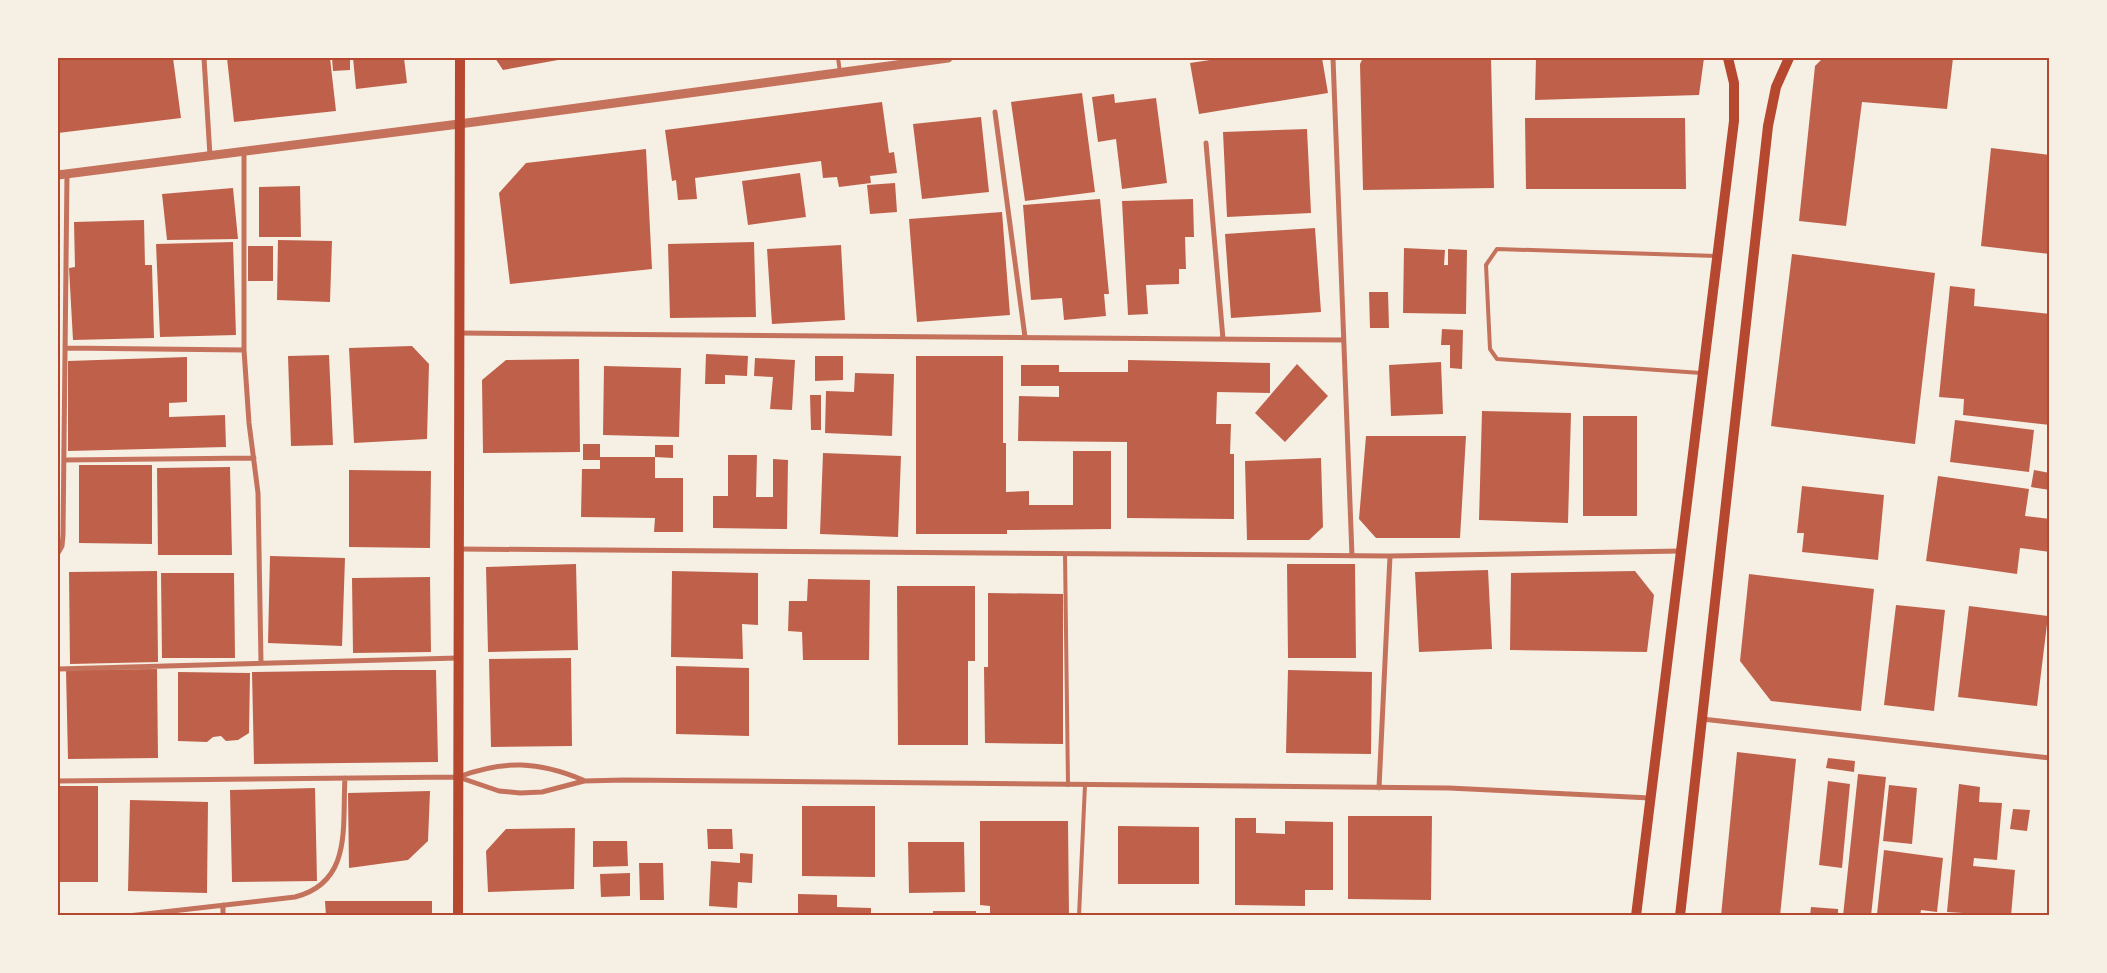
<svg xmlns="http://www.w3.org/2000/svg" width="2107" height="973" font-family="'Golos Text',sans-serif">
<style>
.building{fill:#bf614a}
.lines{fill:none;stroke-linecap:round;stroke-linejoin:round}
.service{stroke:#c5725c;stroke-width:4}
.minor{stroke:#c5725c;stroke-width:5}
.tertiary{stroke:#c5725c;stroke-width:9}
.secondary{stroke:#b5482f;stroke-width:10}
.neatline{fill:none;stroke:#b5482f;stroke-width:2}
</style>
<rect width="100%" height="100%" fill="#f6efe4"/>
<!-- building -->
<path class="building" d="M58,58H173L181,118L58,133Z
M227,58H330L336,111L234,122Z
M332,58H350V70L333,71Z
M353,58H404L407,83L356,89Z
M495,58H569L503,70Z
M1223,58H1322L1328,93L1199,114L1190,63Z
M1363,58H1491L1494,188L1363,190L1360,64Z
M1536,58H1704L1699,95L1535,100Z
M1823,58H1953L1947,109L1862,102L1846,226L1799,221L1815,66Z
M1082,93L1095,192L1025,201L1011,102Z
M1114,94L1115,103L1156,98L1167,183L1122,189L1116,139L1098,142L1092,97Z
M882,102L889,153L894,152L897,173L870,176L871,183L839,187L837,177L823,178L821,161L695,178L697,199L678,200L676,180L672,181L665,130Z
M981,117L989,192L922,199L913,124Z
M1525,118H1685L1686,189H1526Z
M1307,129L1311,213L1227,217L1223,132Z
M1991,148L2050,155V254L1981,246Z
M646,149L652,269L510,284L499,193L526,163Z
M800,173L806,217L748,225L742,181Z
M895,183L897,212L870,214L867,185Z
M300,186L301,237H259V187Z
M233,188L238,239L167,240L162,194Z
M1100,199L1109,294H1104L1106,316L1064,320L1062,298L1031,300L1023,205Z
M1193,199L1194,237H1185L1186,269H1179V284L1146,285L1148,314L1128,315L1122,201Z
M1002,212L1010,315L917,322L909,219Z
M144,220L145,265H152L154,338L73,340L69,268L75,267L74,222Z
M1315,228L1321,312L1231,318L1225,234Z
M278,240L332,241L330,302L277,300Z
M233,242L236,335L160,337L156,244Z
M754,242L756,317L670,318L668,244Z
M841,245L845,320L772,324L767,249Z
M248,246H273V281H248Z
M1404,248L1445,250L1444,265H1448V249L1467,250L1466,314L1403,313Z
M1792,254L1935,273L1915,444L1771,426Z
M1950,286L1975,289L1974,306L2050,314V425L1963,415L1964,399L1939,397Z
M1369,292H1388L1389,328H1370Z
M1442,329L1463,330L1462,369L1450,368V345H1441Z
M412,346L429,364L427,439L354,443L349,348Z
M706,354L748,356L747,376L725,375V384H705Z
M329,355L333,445L291,446L288,356Z
M815,356H843V380L815,381Z
M916,356H1003V443H1006V492L1029,491V505H1073V451H1111V529L1007,530V534H916Z
M187,357V402L169,403V417L225,415L226,447L68,451V361Z
M755,358L795,360L792,410L770,409L773,377L754,376Z
M579,359L580,452L483,453L482,380L506,360Z
M1128,360L1270,363V393L1217,392L1216,424H1231L1230,454H1234V519L1127,518V442L1018,441L1019,396L1059,397V386H1021V365H1059V372H1128Z
M1441,362L1443,414L1391,416L1389,365Z
M1297,364L1328,396L1285,442L1255,413Z
M604,366L681,368L679,437L603,435Z
M855,373L894,374L892,436L825,433L826,391L854,392Z
M810,395H821V430H811Z
M1482,411L1571,413L1568,523L1479,520Z
M1583,416H1637V516H1583Z
M1955,420L2034,430L2029,472L1950,462Z
M1366,436H1466L1460,538H1376L1359,519Z
M583,444H600V457H655V478H683V532H654L655,518L581,517L582,469H600V460H583Z
M655,445H673V458L655,457Z
M823,453L901,456L898,537L820,534Z
M728,455H757L756,497H773V459L788,460L787,529L713,528V496H728Z
M1321,458L1323,527L1309,540H1247L1245,461Z
M79,465H152V544L79,543Z
M230,467L232,555H158L157,468Z
M349,470L431,471L430,548L349,547Z
M2034,470L2050,473V490L2031,487Z
M1938,476L2029,489L2025,516L2050,519V552L2020,548L2017,574L1926,561Z
M1802,486L1884,495L1878,560L1802,552L1804,533H1797Z
M270,556L345,558L342,646L268,643Z
M576,564L578,650L488,652L486,567Z
M1287,564H1355L1356,658H1288Z
M1488,570L1492,649L1419,652L1415,572Z
M157,571L158,662L70,664L69,572Z
M672,571L758,573V625L742,624L743,659L671,657Z
M1635,571L1654,595L1647,652L1510,650L1511,573Z
M161,573H234L235,658H162Z
M1749,574L1874,589L1861,711L1771,701L1740,661Z
M430,577L431,652L353,653L352,578Z
M808,579L870,580L869,660H803L802,632L788,631L789,601H807Z
M897,586H975V661H968V745H898Z
M988,593L1063,594V744L985,743L984,667H988Z
M1896,605L1945,610L1934,711L1884,705Z
M1969,606L2048,616L2037,706L1958,697Z
M571,658L572,746L491,747L489,659Z
M676,666L749,668V736L676,734Z
M157,669L158,758L68,759L66,670Z
M393,670H436L438,762L254,764L252,672Z
M1288,670L1372,672L1371,754L1286,753Z
M178,672L250,673L249,733L238,740L226,741L221,736L213,737L207,742L178,741Z
M1737,752L1796,759L1780,916H1721Z
M1828,758L1855,761L1854,772L1826,768Z
M1858,774L1886,777L1871,916H1843Z
M1828,781L1850,784L1842,868L1819,865Z
M1959,784L1980,787L1979,802L2002,803L1997,860L1974,858L1973,866L2015,870L2011,916L1947,912Z
M1889,785L1917,788L1912,844L1883,841Z
M58,786H98V882H58Z
M315,788L317,881L232,882L230,790Z
M430,791L428,841L408,860L349,868L348,793Z
M130,800L208,802L207,893L128,891Z
M802,806H875V877L802,876Z
M2013,809L2030,810L2027,831L2010,829Z
M1348,816H1432L1431,900L1348,899Z
M1235,818H1256V833L1285,834V821L1333,822V890H1305V906L1235,905Z
M980,821H1068L1069,916H990V906L980,905Z
M1118,826L1199,827V884H1118Z
M575,828L574,889L488,892L486,851L506,829Z
M707,829H732L733,849H708Z
M593,841H627L628,866L593,867Z
M908,842H964L965,892L909,893Z
M1884,850L1943,858L1937,912L1921,910L1920,916L1877,914Z
M740,853L753,854L752,883L738,882L737,908L709,906L711,861L740,863Z
M639,863H663L664,900H640Z
M630,873V896L601,897L600,874Z
M798,894L837,895V907L871,908V916H798Z
M325,901H432V916H326Z
M1811,907L1838,909V916H1810Z
M933,911H976V916H933Z"/>
<g class="lines">
<!-- service -->
<path class="service" d="M838,58L840,72
M1701,373L1497,359L1490,349L1486,265L1497,249L1717,256
M1065,554L1068,785
M1079,916L1085,785"/>
<!-- minor -->
<path class="minor" d="M204,58L210,156
M1333,58L1352,556
M995,112L1025,337
M1206,143L1223,339
M244,151V350L249,423L258,493L261,663
M459,333L1344,340
M65,348L244,350
M64,460L254,458
M459,549L1390,556L1681,551
M58,553L62,546L63,535L67,174
M58,669L458,658
M1702,719L2050,758
M458,777L499,791L520,793L542,792L584,781L624,780L1449,788L1650,798
M58,781L458,777C504,760 538,761 583,780
M1379,788L1390,556
M128,916L295,897C353,882 342,826 345,778
M223,916V905"/>
<!-- tertiary -->
<path class="tertiary" d="M58,175L459,124L948,58"/>
<!-- secondary -->
<path class="secondary" d="M458,916L460,58
M1636,916L1734,121V83L1728,58
M1680,916L1768,126L1776,87L1789,58"/>
</g>
<!-- border -->
<rect width="2107" height="973" fill="none" stroke="#f6efe4" stroke-width="118"/>
<rect x="59" y="59" width="1989" height="855" class="neatline"/>
</svg>
